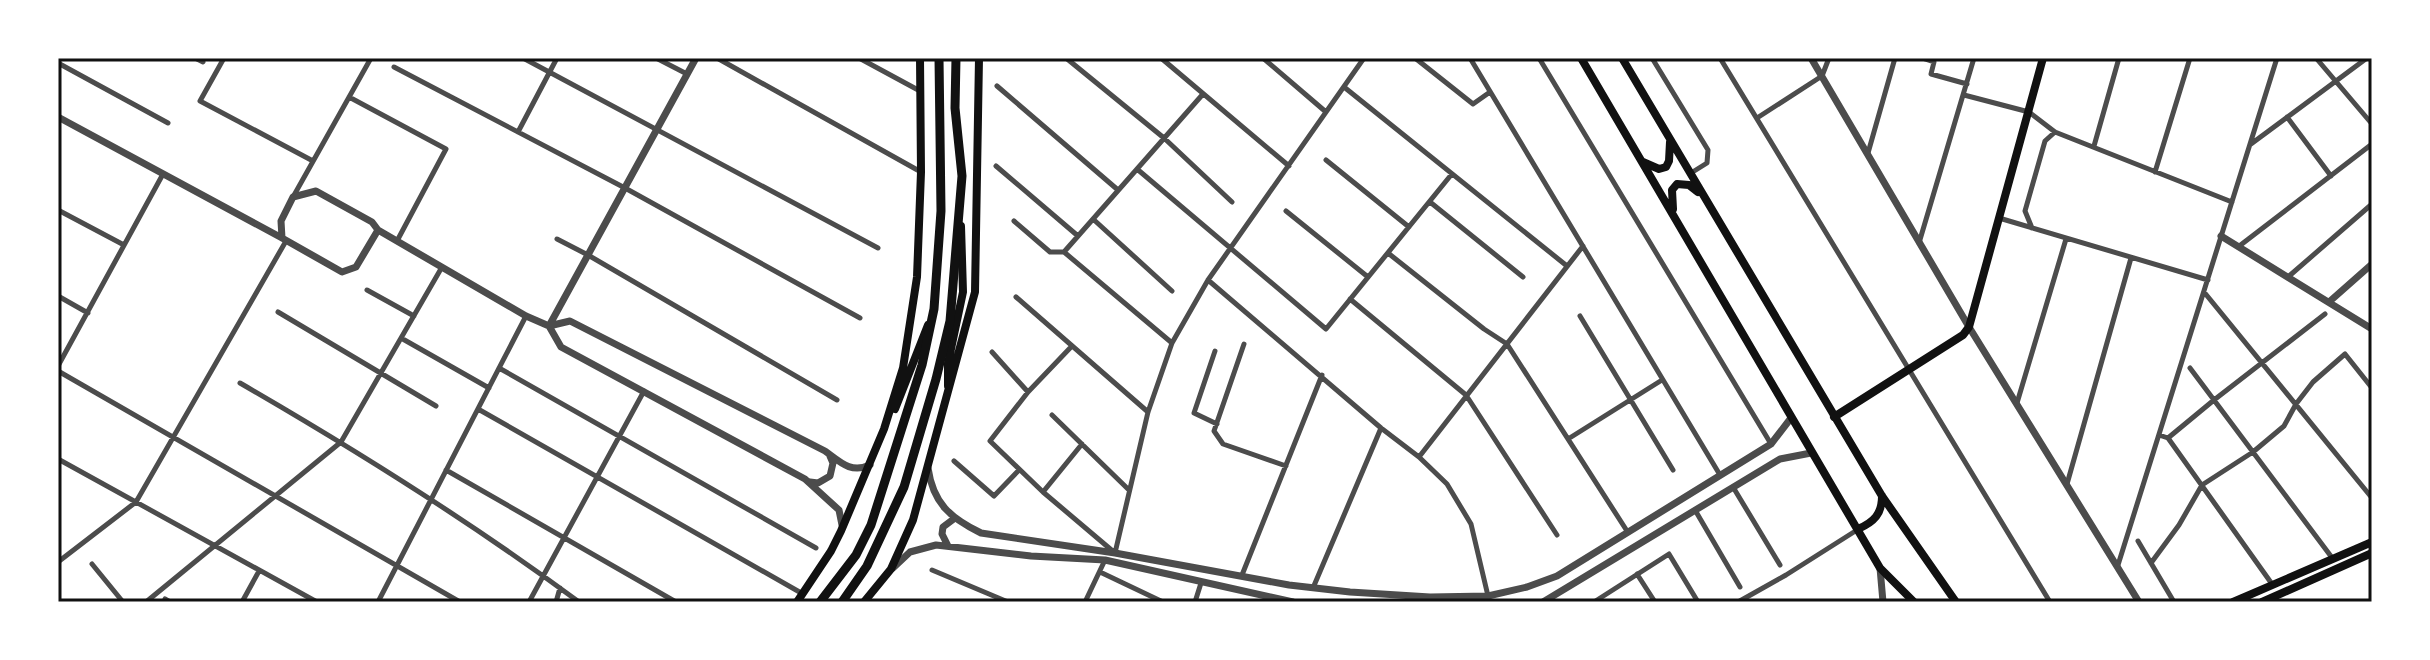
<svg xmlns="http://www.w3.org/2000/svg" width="2430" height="660" font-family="'Libre Baskerville',serif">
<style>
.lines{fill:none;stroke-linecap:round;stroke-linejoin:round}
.minor{stroke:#4c4c4c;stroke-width:5}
.tertiary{stroke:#4c4c4c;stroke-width:7}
.secondary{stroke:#111;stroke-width:8}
.primary{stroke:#111;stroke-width:9}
.neatline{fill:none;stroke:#111;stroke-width:3}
</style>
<rect width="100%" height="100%" fill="#fff"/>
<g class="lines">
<!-- minor -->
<path class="minor" d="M195,58L203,62
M224,58L200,101L313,161
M523,58L878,248
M656,58L687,74
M717,58L921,172
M859,58L920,91
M1066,58L1164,138L1232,202
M1161,58L1289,166
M1263,58L1326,112
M1415,58L1473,104L1490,92
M1470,58L1720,475
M1539,58L1771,444
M1652,58L1708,150L1707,163L1691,173
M1720,58L2050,602
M1922,58L1934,62L1931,74L1967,84
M2316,58L2372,124
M58,63L168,123
M394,67L625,188L860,318
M997,86L1118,190
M1344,87L1567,266
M1964,95L2029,112L2055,132L2232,202
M349,97L446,149L397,241
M2287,117L2331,176
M1757,118L1822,76L1829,58
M518,132L557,58
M2251,144L2367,58
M2094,146L2119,58
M1868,153L1895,58
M1326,160L1409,227
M996,166L1078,236
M1137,169L1326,329L1451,175
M2155,172L2190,58
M293,197L371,58
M1430,202L1523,277
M58,210L124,245
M1286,211L1368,277
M1999,218L2208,280
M1093,219L1172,291
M1014,221L1050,252H1064
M2032,228L2025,211L2045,141L2055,132
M557,239L588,255L837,400
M1919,243L1974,58
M2238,247L2372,144
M1064,252L1203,94
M1064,252L1172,343
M1388,253L1484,329L1507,344L1627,531
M2288,277L2372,204
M1208,280L1381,428L1419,457L1447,484L1471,524L1488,596
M367,290L414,316
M2204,292L2372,498
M58,296L88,313
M1016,297L1148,412
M1350,299L1466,395L1557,535
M278,312L436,406
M1580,316L1673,470
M401,338L489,388
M1244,344L1214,431L1223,444L1286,466
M1071,347L1028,392L990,441L1043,492L1115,553L1148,412L1172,343L1208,280L1364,58
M1215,351L1194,413L1217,424
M992,352L1028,392
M58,366L163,174
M499,368L816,548
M2190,368L2333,559
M58,371L460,602
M240,383C356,450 471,522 579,602
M2017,403L2066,239
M478,409L803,594
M1052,415L1129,490
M2159,435L2168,438L2214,400L2325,314
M2168,438L2272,584
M1568,439L1662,380
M1419,457L1583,246
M58,459L317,602
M954,461L994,496L1019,470
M446,470L676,602
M2067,484L2131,258
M1733,487L1780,565
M1043,492L1082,444
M1695,510L1740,587
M2138,541L2174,602
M58,562L136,502L286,241
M2151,563L2179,525L2202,485L2253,452L2284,426L2296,404L2313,382L2345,354L2372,388
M92,564L123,602
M2118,565L2277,58
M932,570L1008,602
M1100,572L1163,602
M1637,574L1655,602
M1242,575L1322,375
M1313,588L1381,428
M165,599L170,602
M146,602L341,442L442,267
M242,602L259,571
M378,602L526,316
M529,602L644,391
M556,602L560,588
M1085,602L1105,560
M1195,602L1201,583
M1594,602L1669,554L1698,602
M1738,602L1786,575L1857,530"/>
<!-- tertiary -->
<path class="tertiary" d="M1811,58L1969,327L2139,602
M58,117L282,238
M316,191L372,222L378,230L356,267L342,272L282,238L281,221L293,197Z
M378,230L526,316L549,326L696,58
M2221,236L2372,329
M2329,302L2372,264
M928,468C933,503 950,518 981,533L1115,553L1289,585L1350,592L1430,597L1488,596L1527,587L1557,576L1771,444L1791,418
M810,482L818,483L830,476L833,463L830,456
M842,525L839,510L805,479L561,347L549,326L570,321L825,451C840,462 851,474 870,465
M948,546L942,534L943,527L955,518
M893,568L910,552L936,545L1031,556L1105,560L1293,602
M1880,568L1883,602
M1543,602L1780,459L1811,453"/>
<!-- secondary -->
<path class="secondary" d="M1581,58L1880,568L1914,602
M1622,58L1882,496L1956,602
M1643,162L1659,169L1666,167L1669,161L1670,142
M1673,209L1672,190L1677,184L1689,185L1698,192
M948,386V363L963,292L961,226
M895,409L928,325
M1834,417L1963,335L1969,327L2043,58
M1858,529C1874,522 1882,514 1882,496
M797,602L831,551L841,531L884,429L903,368L917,277L921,172L920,58
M864,602L891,569L913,520L975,292L979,58
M2233,602L2372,542
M2262,602L2372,553"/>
<!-- primary -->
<path class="primary" d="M820,602L856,555L871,525L922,365L934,309L941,211L939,58
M842,602L867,566L904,487L936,379L950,321L962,176L955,108L956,58"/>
</g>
<!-- border -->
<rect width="2430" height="660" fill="none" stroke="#ffffff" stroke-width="120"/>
<rect x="60" y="60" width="2310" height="540" class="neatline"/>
</svg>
